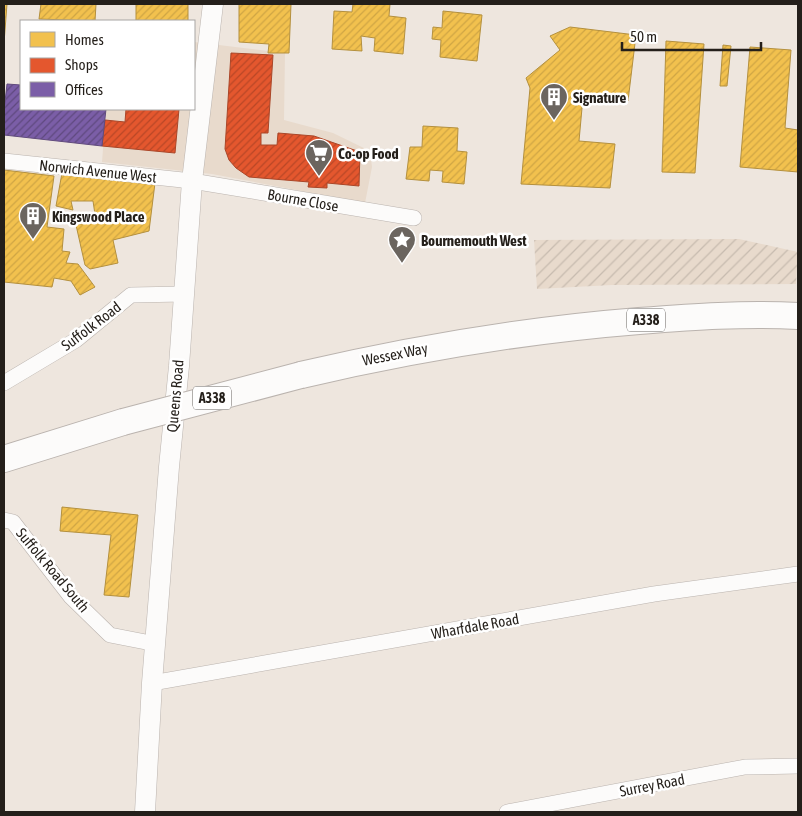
<svg xmlns="http://www.w3.org/2000/svg" width="802" height="816" font-family="'Asap Condensed',sans-serif">
<style>
.built{fill:#e8dacc}
.industrial{fill:url(#industrial-furrows)}
.homes{fill:url(#homes-hatch);stroke:#b4903e}
.shops{fill:url(#shops-hatch);stroke:#aa4628}
.offices{fill:url(#offices-hatch);stroke:#614b7d}
.lines{fill:none;stroke-linecap:round;stroke-linejoin:round}
.minor-casing{stroke:#bab3ae;stroke-width:16}
.tertiary-casing{stroke:#bab3ae;stroke-width:21}
.trunk-casing{stroke:#bab3ae;stroke-width:28}
.minor{stroke:#fcfbfa;stroke-width:15}
.tertiary{stroke:#fcfbfa;stroke-width:20}
.trunk{stroke:#fcfbfa;stroke-width:26}
.trunk-bridge-casing{stroke:#bab3ae;stroke-width:28;stroke-linecap:butt}
.trunk-bridge{stroke:#fcfbfa;stroke-width:26}
.labels{text-anchor:middle;dominant-baseline:central;stroke-width:5;stroke-linejoin:round;paint-order:stroke}
.shield{fill:#fff;stroke:#66625f;stroke-width:1}
.shield-label{font-size:14px;font-weight:bold;fill:#241f1a}
.poi-label{font-size:15px;font-weight:bold;fill:#241f1a;stroke:#fff;text-anchor:start}
.street-label{font-size:15px;fill:#241f1a;stroke:#fff}
</style>
<defs>
<pattern id="industrial-furrows" width="10" height="10" patternUnits="userSpaceOnUse" patternTransform="scale(1.25)"><rect width="10" height="10" fill="#e8dacc"/><path d="M-1 1l2-2M0 10L10 0M9 11l2-2" fill="none" stroke="#c7bbaf"/></pattern>
<pattern id="homes-hatch" width="6" height="6" patternUnits="userSpaceOnUse" patternTransform="scale(1.25)"><rect width="6" height="6" fill="#f2c14e"/><path d="M-1 1l2-2M0 6l6-6M5 7l2-2" fill="none" stroke="#cfa544"/></pattern>
<pattern id="shops-hatch" width="6" height="6" patternUnits="userSpaceOnUse" patternTransform="scale(1.25)"><rect width="6" height="6" fill="#e4572e"/><path d="M-1 1l2-2M0 6l6-6M5 7l2-2" fill="none" stroke="#b94726"/></pattern>
<pattern id="offices-hatch" width="6" height="6" patternUnits="userSpaceOnUse" patternTransform="scale(1.25)"><rect width="6" height="6" fill="#7b5ea7"/><path d="M-1 1l2-2M0 6l6-6M5 7l2-2" fill="none" stroke="#5f497f"/></pattern>
</defs>
<rect width="100%" height="100%" fill="#eee6de"/>
<!-- built -->
<path class="built" d="M194,42L285,53L284,120L333,133L370,151L372,167L365,203L212,174L102,162L106,109H194Z"/>
<!-- industrial -->
<path class="industrial" d="M739,239L798,252L796,284L612,285L537,289L534,240Z"/>
<!-- homes -->
<path class="homes" d="M4,4H7L4,43Z
M41,4H96L95,21L39,19Z
M136,4H188V21H136Z
M239,4H291L289,53H268L269,44L239,42Z
M353,4H390L389,16L406,18L403,54L374,51L375,38L361,36L362,51L332,49L334,11L352,12Z
M443,11L482,15L477,61L440,57L441,40L432,39L433,27L442,28Z
M570,27L636,35L628,101L583,97L579,141L615,144L610,188L521,184L530,88L526,78L560,50L550,36Z
M666,41L704,44L695,173L662,172Z
M723,45L731,46L727,86H720Z
M750,47L791,50L785,128L798,130V172L740,167Z
M423,126L458,128L457,151L467,152L464,184L442,182L443,171L430,170L429,181L406,179L410,147H422Z
M4,170L54,176L47,227L64,229L62,251L70,252L66,263L78,264L95,287L80,295L71,281L54,278L52,287L4,282Z
M62,173L155,183L149,231L113,240L118,263L90,269L85,265L76,225L96,221L93,201H71L73,210L56,206Z
M62,507L138,515L129,597L104,595L111,535L60,531Z"/>
<!-- shops -->
<path class="shops" d="M231,53L273,55L268,133H261V145H277L278,133L314,136L360,152L359,186L327,183V188L308,187L309,182L249,177L236,168L229,160L225,149Z
M126,109H179L175,153L102,146L105,120L125,122Z"/>
<!-- offices -->
<path class="offices" d="M7,84L21,85V109H106L102,146L4,135V110Z"/>
<g class="lines">
<defs>
<path id="minor" d="M4,161L192,181L414,218
M4,383L76,340L131,295L184,294
M4,520L13,522L71,597L110,635L156,644
M152,683L654,594L798,574
M507,812L745,767L798,766"/>
<path id="tertiary" d="M145,812L152,683L169,467L179,366L192,181L213,4"/>
<path id="trunk" d="M301,375C413,349 525,330 639,321C692,317 745,313 798,316
M4,459L123,422"/>
</defs>
<!-- minor casing -->
<use href="#minor" class="minor-casing"/>
<!-- tertiary casing -->
<use href="#tertiary" class="tertiary-casing"/>
<!-- trunk casing -->
<use href="#trunk" class="trunk-casing"/>
<!-- minor -->
<use href="#minor" class="minor"/>
<!-- tertiary -->
<use href="#tertiary" class="tertiary"/>
<!-- trunk -->
<use href="#trunk" class="trunk"/>
<defs>
<path id="trunk-bridge" d="M123,422L301,375"/>
</defs>
<!-- trunk-bridge casing -->
<use href="#trunk-bridge" class="trunk-bridge-casing"/>
<!-- trunk-bridge -->
<use href="#trunk-bridge" class="trunk-bridge"/>
</g>
<!-- icons -->
<defs>
<symbol id="building-pin" viewBox="-11 -11 22 30"><path d="M0 17L-7.5 6A9.5 9.5 0 1 1 7.5 6Z" fill="#6b655f" stroke="#fff"/><path d="M-4-6H4V6H1V3H-1V6H-4ZM-2.5-4.3h1.7v1.8h-1.7ZM.8-4.3h1.7v1.8H.8ZM-2.5-1h1.7V.8h-1.7ZM.8-1h1.7V.8H.8Z" fill="#fff"/></symbol>
<symbol id="supermarket-pin" viewBox="-11 -11 22 30"><path d="M0 17L-7.5 6A9.5 9.5 0 1 1 7.5 6Z" fill="#6b655f" stroke="#fff"/><path d="M-6-5.5h2.5l.6 2H6L4.5 2H-2.5L-4.4-4H-6ZM-1.5 3.2a1.3 1.3 0 1 0 .1 0ZM3 3.2a1.3 1.3 0 1 0 .1 0Z" fill="#fff"/></symbol>
<symbol id="sight-pin" viewBox="-11 -11 22 30"><path d="M0 17L-7.5 6A9.5 9.5 0 1 1 7.5 6Z" fill="#6b655f" stroke="#fff"/><path d="M0-6L1.8-2.2L6-1.7L2.9 1.2L3.7 5.4L0 3.3L-3.7 5.4L-2.9 1.2L-6-1.7L-1.8-2.2Z" fill="#fff"/></symbol>
</defs>
<g fill-rule="evenodd">
<use href="#building-pin" x="538" y="81" width="32" height="43"/>
<use href="#supermarket-pin" x="303" y="137" width="32" height="43"/>
<use href="#building-pin" x="17" y="200" width="32" height="43"/>
<use href="#sight-pin" x="386" y="224" width="32" height="43"/>
</g>
<g class="labels">
<!-- shield labels -->
<g class="shield">
<rect x="627" y="308.5" width="38" height="23" rx="4"/>
<rect x="193" y="386.5" width="38" height="23" rx="4"/>
</g>
<g class="shield-label">
<text x="646" y="320">A338</text>
<text x="212" y="398">A338</text>
</g>
<!-- poi labels -->
<g class="poi-label">
<text x="573" y="97">Signature</text>
<text x="338" y="153">Co-op Food</text>
<text x="52" y="216">Kingswood Place</text>
<text x="421" y="240">Bournemouth West</text>
</g>
<!-- street labels -->
<g class="street-label">
<text transform="translate(98 171) rotate(6)">Norwich Avenue West</text>
<text transform="translate(303 200) rotate(10)">Bourne Close</text>
<text transform="translate(91 326) rotate(-37)">Suffolk Road</text>
<text transform="translate(395 354) rotate(-11)">Wessex Way</text>
<text transform="translate(175 396) rotate(-85)">Queens Road</text>
<text transform="translate(53 570) rotate(50)">Suffolk Road South</text>
<text transform="translate(475 626) rotate(-10)">Wharfdale Road</text>
<text transform="translate(652 785) rotate(-11)">Surrey Road</text>
</g>
</g>
<!-- border -->
<rect width="802" height="816" fill="none" stroke="#241f1a" stroke-width="10"/>
<!-- legend -->
<rect x="20" y="20" width="175" height="90" fill="#ffffff" stroke="#a7a5a3"/>
<rect x="30" y="32" width="25" height="15" fill="#f2c14e" stroke="#a7a5a3"/>
<text x="65" y="45" font-size="15" fill="#241f1a">Homes</text>
<rect x="30" y="58" width="25" height="15" fill="#e4572e" stroke="#a7a5a3"/>
<text x="65" y="70" font-size="15" fill="#241f1a">Shops</text>
<rect x="30" y="82" width="25" height="15" fill="#7b5ea7" stroke="#a7a5a3"/>
<text x="65" y="95" font-size="15" fill="#241f1a">Offices</text>
<!-- scale -->
<path d="M622 42v8h139v-8" fill="none" stroke="#241f1a" stroke-width="2.5"/>
<text x="630" y="42" font-size="15" fill="#241f1a" stroke="#ffffff" stroke-width="4" paint-order="stroke">50 m</text>
</svg>
